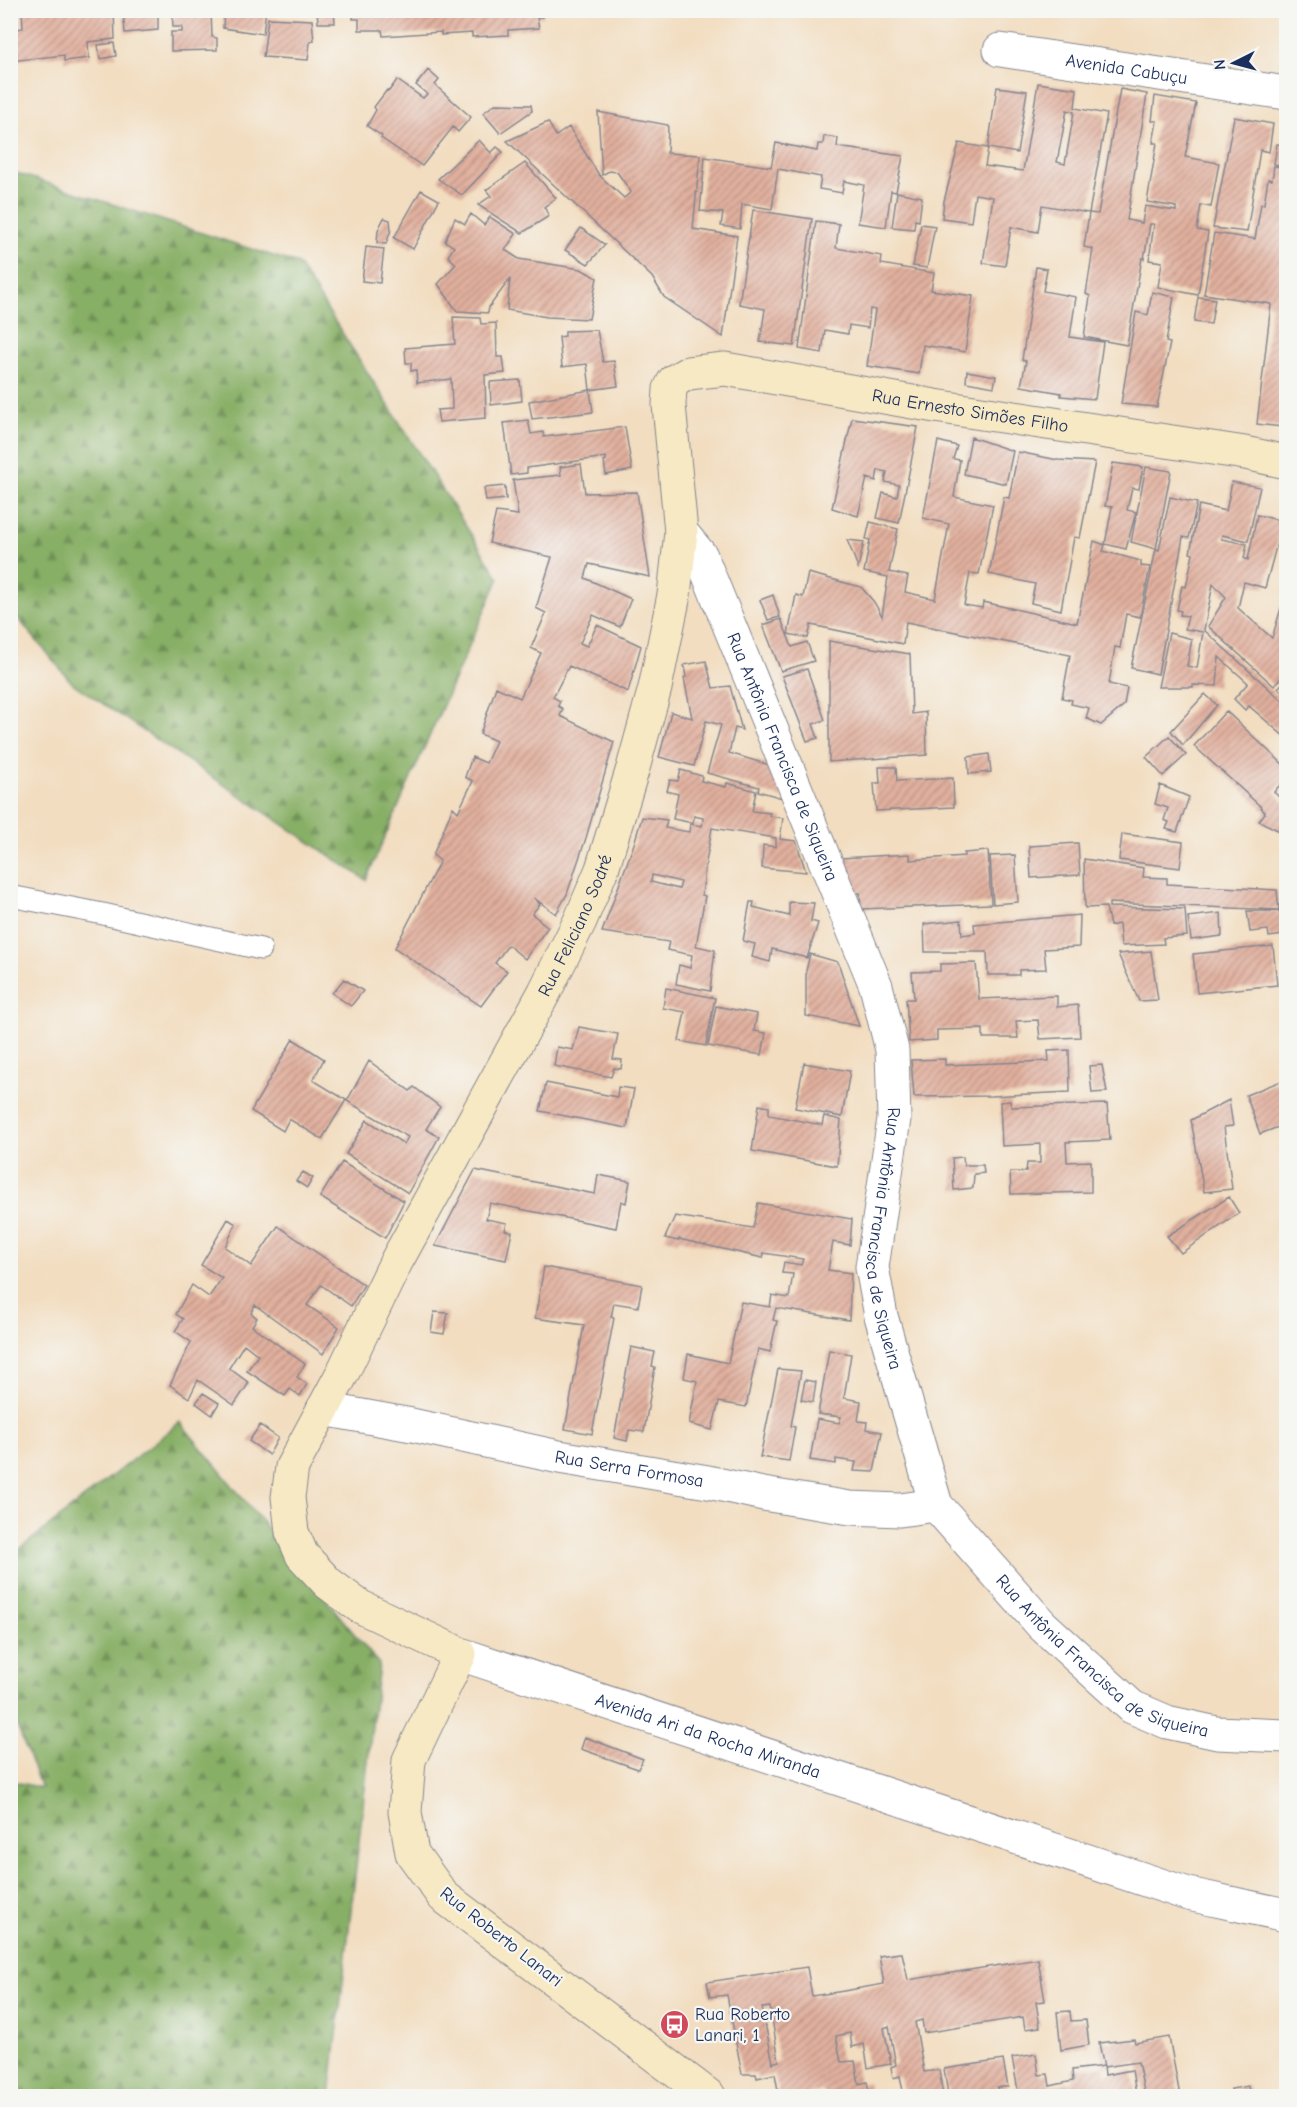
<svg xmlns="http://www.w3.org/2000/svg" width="1297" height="2107" font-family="'Comic Neue',sans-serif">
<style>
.forest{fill:url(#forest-firs);stroke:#516f62;stroke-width:1.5}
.building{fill:url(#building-hatch);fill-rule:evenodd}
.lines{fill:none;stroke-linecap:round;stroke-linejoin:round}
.lane-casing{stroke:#86868f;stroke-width:23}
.street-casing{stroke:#86868f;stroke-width:35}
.secondary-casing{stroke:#86868f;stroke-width:35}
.lane{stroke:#fff;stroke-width:21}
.street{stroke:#fff;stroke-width:33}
.secondary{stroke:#f7e9c3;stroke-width:33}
.labels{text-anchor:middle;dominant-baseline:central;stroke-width:4.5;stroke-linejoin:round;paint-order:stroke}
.street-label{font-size:18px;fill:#1b2f5e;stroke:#f6f6f2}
.poi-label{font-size:18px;fill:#1b2f5e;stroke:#f6f6f2;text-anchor:start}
</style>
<defs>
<pattern id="forest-firs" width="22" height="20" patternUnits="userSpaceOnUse" patternTransform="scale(1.5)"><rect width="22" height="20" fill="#87af65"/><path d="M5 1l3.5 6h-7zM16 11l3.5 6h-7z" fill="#6e8f56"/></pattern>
<pattern id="building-hatch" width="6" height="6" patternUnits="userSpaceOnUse" patternTransform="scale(1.5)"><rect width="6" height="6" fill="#e2b09e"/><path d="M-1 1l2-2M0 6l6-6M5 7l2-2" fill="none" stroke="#b69084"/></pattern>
</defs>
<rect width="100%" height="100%" fill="#f6f6f2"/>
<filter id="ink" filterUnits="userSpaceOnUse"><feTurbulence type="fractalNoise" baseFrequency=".0167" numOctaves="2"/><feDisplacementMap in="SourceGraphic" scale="12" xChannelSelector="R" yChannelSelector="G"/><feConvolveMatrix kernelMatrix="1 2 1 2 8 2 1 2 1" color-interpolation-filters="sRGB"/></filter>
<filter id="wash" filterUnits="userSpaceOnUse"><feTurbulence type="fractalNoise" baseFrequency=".008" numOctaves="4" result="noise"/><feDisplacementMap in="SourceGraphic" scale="24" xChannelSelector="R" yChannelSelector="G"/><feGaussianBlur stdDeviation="1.35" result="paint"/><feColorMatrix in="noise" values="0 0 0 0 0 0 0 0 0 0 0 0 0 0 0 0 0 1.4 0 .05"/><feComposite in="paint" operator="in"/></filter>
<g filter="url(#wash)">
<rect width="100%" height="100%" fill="#f2ddc0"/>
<!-- forest -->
<path class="forest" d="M10,171L298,264L499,578L366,880L72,683L11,610Z
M180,1422L379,1664L330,2096H11V1781L41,1788L11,1710V1556Z"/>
<g id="blocks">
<!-- building -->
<path class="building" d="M10,10H16L18,29L23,28L22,10H114L115,39L88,42L89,58L64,61V55L10,61Z
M123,10H158V30L125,33Z
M172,10H211L212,37L217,38V50L171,51V32H182V27H173Z
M224,10H266L263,34L223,28Z
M317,10H334L335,23H318Z
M353,10H543V17H537L539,28L508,30V35L472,37V33L441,35V32L383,36L382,30H359V19H353Z
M268,18L312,20L314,41L310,42L308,60L263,57Z
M114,43L116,56L100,59L98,45Z
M428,70L439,80L435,85L471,117L458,132L453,127L422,166L381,138L382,136L367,126L376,110L374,107L387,90L389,91L397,80L423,98L427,94L416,85Z
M1038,83L1077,89L1075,108L1107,114L1089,213L1098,214L1120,89L1147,94L1127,220L1142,223L1145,206L1176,211V207L1147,202L1157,143H1153L1157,121H1152L1155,96L1196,103L1185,157L1219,163L1211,207L1201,205L1197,230L1208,232L1198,295L1158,287L1162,262L1149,260L1154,224H1150L1144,259L1142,258L1127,345L1084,337L1090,296L1086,294L1093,249L1084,247L1089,213L1042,205L1038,232L1011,227L1005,266L983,263L993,197L975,194L971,222L942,218L944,201L959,143L988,148L985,166L1023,171ZM1067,110L1074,112L1065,164L1057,162Z
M997,87L1027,91L1017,153L988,148Z
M495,104L531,105L532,111L500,133L483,113Z
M598,112L668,125L667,153L700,155L693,229L737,236L723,337L664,297L652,277L507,141L548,122L556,136L569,127L599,175L624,198L631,192L617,172L609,171L602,175Z
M1234,117L1273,124L1269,152L1260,150L1247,232L1213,228Z
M824,136L838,138L837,147L903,156L896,192L891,191L886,227L858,223L864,185L844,181L842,193L819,189L821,177L778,169L772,209L742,204L740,229L721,226L723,213L700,211L705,157L771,167L776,143L817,151L818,144H823Z
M479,140L491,153L497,147L503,152L462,195L438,179Z
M1277,144L1286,145V167L1274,164Z
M525,163L556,198L544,207L549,216L522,233L478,205L491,196L486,190Z
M1274,166L1286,168V387L1282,427L1257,424L1271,304L1204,294L1214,233L1255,239L1261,204H1264L1268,179L1272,180Z
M421,190L439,200L413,249L394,238Z
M897,192L922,197L919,221L915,220L914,229L892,227Z
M753,210L812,219L794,346L760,342L765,309L739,304Z
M471,214L484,225L490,217L516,234L505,250L519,259L581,269L597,278L589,319L547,317L507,310L510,279L489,307L488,313L457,311L438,284L456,264L448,256L454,247L445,241L455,218L465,224Z
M384,218L390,220L391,230L386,244L377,243L378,230Z
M816,221L839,224L836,248L882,256L881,264L934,273L931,290L973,296L965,352L923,345L919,374L867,366L875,310L870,309L868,328L849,325L848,334L825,330L822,353L799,349Z
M921,224L935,226L927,268L913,266Z
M581,228L605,245L588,264L565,250Z
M366,247L384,249L380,283L362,281Z
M1036,267L1047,269L1043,291L1076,297L1070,337L1103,342L1095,399L1061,396V393L1021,386L1026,361L1022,360Z
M1152,292L1174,297L1166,342L1170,343L1157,407L1121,404L1136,312L1148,315Z
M1198,297L1215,299L1211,324L1194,322Z
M453,317L480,318L481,324L496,323L497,357H503L505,373L485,375L486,418L439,422L437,410L452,409L451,379L417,383L416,370L411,371V363H406L405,348L455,344Z
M597,330L603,362L614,361L618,386L590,390L593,412L532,419L529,401L590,390L587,364L562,367L559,337L565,336V331Z
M967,371L996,376L994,387L966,382Z
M520,380L522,401L491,405L490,382Z
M852,418L918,427L899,523L877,518L883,493L897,497L899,485L885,482L887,472L878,470L876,481L867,478L858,516L832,508Z
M528,420L531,434L543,432L544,437L625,427L632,470L606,475L604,461L606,460V457L527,468V473L511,475L504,423Z
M971,437L1013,451L1006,484L964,474Z
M938,441L957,446L953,459L960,460L954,497L993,505L979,574L970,573L964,605L982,608L983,602L1077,623L1094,541L1105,545L1103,551L1141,561V566L1150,567L1140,617L1126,614L1120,648L1115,647L1109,684L1127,688L1124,705L1101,725L1086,718L1089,708L1071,704L1072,700L1062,698L1070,655L906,622L903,644L811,625L808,638L788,634L796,595L803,597L808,573L861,587L874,602L882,616L888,577L864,572L870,540L866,539L870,522L898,529L889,572L908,576L905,592L935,599L949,524L923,518Z
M1018,452L1058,460L1095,462L1080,538L1074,537L1061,610L1031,603L1035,584L989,574L1004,497L1009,498Z
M1113,463L1143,467L1139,489L1132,488L1127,510L1136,512L1126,549L1105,544L1112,507L1105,506Z
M581,464L585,493L637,492L650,577L589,564L585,578L631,599L620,627L593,615L580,643L587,646L597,625L641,646L628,692L569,666L553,697L560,701L558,706L563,709L560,716L614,742L586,838L567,894L556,914L534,898L540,904L532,914L548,927L525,959L508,945L495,963L507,971L481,1006L395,948L440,861L433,855L453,807L458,812L473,781L465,777L472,757L486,763L496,741L480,734L496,687L520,698L541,653L531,648L546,613L536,608L552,557L489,543L496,512L518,515L513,480L561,475L560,467Z
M1146,467L1171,471L1156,549L1131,542Z
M1232,482L1260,487L1248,541L1222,535L1221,539L1247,544L1244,558L1248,560L1257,515L1283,521L1265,588L1244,582L1238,608L1272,638L1286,592V672L1274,686L1208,626L1226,597L1213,584L1204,630L1286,704V738L1249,706L1245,710L1234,699L1248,683L1219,657L1217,686L1193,685V687H1158L1169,633L1192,639L1187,666L1197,668L1203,632L1185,629L1188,616L1180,615L1181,611L1177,610L1182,586L1186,587L1193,554L1190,553L1199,505L1226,511Z
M505,486L506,499L486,501L484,488Z
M1170,497L1197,503L1189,538L1183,537L1158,674L1131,668L1156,549L1159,550Z
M847,540L864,542L858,568L852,552Z
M773,595L780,617L768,620L760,600Z
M781,619L792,647L807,642L814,661L781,671L763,625Z
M829,641L910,654L912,714L926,712L927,755L829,762Z
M706,661L713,688L730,686L742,730L735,728L729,753L773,766L782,798L758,791L759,787L707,773L721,725L706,721L694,766L659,757L671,712L692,718L684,678L686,677L684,665Z
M807,669L825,720L813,724L818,738L807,741L782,676Z
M1286,680V696L1278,688Z
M1205,694L1217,705L1183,745L1171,731Z
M1226,711L1286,767V778L1274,792L1286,804V834L1259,821L1265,813L1260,806L1194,746Z
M1169,736L1186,755L1163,776L1146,757Z
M989,754L991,772L969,774L968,757Z
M879,767H896L897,781L953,778L954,807L876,811L874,783H880Z
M681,770L702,776L701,781L726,787L727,783L756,791L752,811L770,813L769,816L783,818L780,839L796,841L806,872L762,868L763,845L776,847V838L712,828L706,862L702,895L705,896L696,946L715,950L710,991L676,984L679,965L690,968L692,955L667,950L669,942L602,932L634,844L642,817L667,820L665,828L689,832L690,824L702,826L703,818L694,816L693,823L673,819L678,794L667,791L670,780L678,781ZM652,875L681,882L679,889L651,882Z
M1160,785L1189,797L1177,832L1166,829L1169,822L1164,820L1168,808L1155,804Z
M1122,834L1183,842L1180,868L1119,860Z
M1078,843L1080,875L1031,878L1029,846Z
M988,851L991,904L861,909L860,893L850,894L841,858L910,854V860L964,856V853Z
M1015,855L1018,902L993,904L990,856Z
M1084,859L1144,868L1143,877L1167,878V884L1277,890L1279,910L1109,903V907L1185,909L1187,936L1163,938L1164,944L1121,946L1119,924L1110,926L1106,907L1085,908Z
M750,902H754L753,907L789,916V902L814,903L811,921L818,923L807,958L772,949L770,962L752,957L755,944L743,941Z
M1247,911H1280L1283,935L1269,937L1268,930L1250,932Z
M1221,913L1222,936L1191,940L1188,917Z
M1080,915L1079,947L1044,949L1046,969L1019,970V975H988L987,952H925L924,924L961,920L962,935L975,933L974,924Z
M1273,946L1277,985L1197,993L1193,954Z
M1151,951L1158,1000L1139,1001L1118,954Z
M810,954L838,962L859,1026L806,1016V971Z
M976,963L979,999L1057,996V1007L1078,1005L1080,1037L1040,1039L1038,1020L1016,1021L1018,1038H983V1029L937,1030V1040L909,1042L906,999H914L912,972L940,971V964Z
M344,979L363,991L351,1006L332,993Z
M666,988L715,998L706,1046L679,1041L685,1012L663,1008Z
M716,1006L757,1014L754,1031L766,1033L762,1055L708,1046Z
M579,1027L618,1034L613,1059L622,1060L621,1069L614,1068L611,1077L554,1066L557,1047L573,1050Z
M293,1039L324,1059L313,1080L346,1100L322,1139L289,1119L283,1131L251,1111Z
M1069,1050L1070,1092L991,1096L914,1097L911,1060L945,1059V1065L1049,1061L1048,1051Z
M369,1061L410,1091L414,1087L440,1107L426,1129L439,1137L408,1193L346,1154L367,1120L404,1144L408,1137L347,1101Z
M804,1063L850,1071L842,1117L795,1108Z
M1102,1065L1107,1092L1092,1093L1089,1066Z
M1286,1079V1124L1260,1134L1246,1095Z
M546,1083L617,1097L618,1087L634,1089L627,1128L540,1111Z
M1229,1100L1233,1126L1224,1127L1232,1189L1204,1192L1191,1120Z
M1010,1101L1011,1107L1107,1104L1110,1140L1066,1142L1067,1162L1091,1161V1192L1011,1194L1010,1172H1026L1027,1163H1040V1144L1002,1146L1000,1102Z
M759,1105L769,1107V1115L822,1125L824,1116L841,1120L837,1166L752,1151Z
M963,1157L964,1165H983L984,1173L974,1174L973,1188L954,1190L952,1158Z
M342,1162L404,1201L385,1238L320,1197Z
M475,1170L595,1194L598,1175L630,1181L626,1203L621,1201L616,1228L490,1203L486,1219L507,1223L505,1230L512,1232L506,1260L435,1246Z
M303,1172L313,1178L307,1188L296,1181Z
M1229,1197L1239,1213L1181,1253L1167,1236Z
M758,1203L852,1219L850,1245L833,1242L828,1270L851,1273L849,1320L776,1308L773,1320L777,1321L770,1352L758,1349L746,1407L719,1402L712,1430L689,1424L697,1381L684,1378L688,1354L728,1363L741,1302L770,1307L772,1295L789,1298L793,1274L782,1273L784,1262L801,1265L803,1259L764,1253L763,1258L683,1240L679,1239L678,1241L665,1238L675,1216L753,1228Z
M228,1219L236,1224L225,1247L251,1266L278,1226L364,1285L351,1306L321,1285L307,1305L339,1327L323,1354L255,1305L251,1313L257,1318L252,1326L305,1364L297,1377L307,1384L300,1396L290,1389L285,1396L247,1371L258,1355L244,1344L229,1368L249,1383L234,1405L198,1380L189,1398L170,1385L191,1342L175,1331L183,1319L176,1314L192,1285L209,1297L222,1278L201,1265Z
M544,1267L642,1285L638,1307L614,1303L611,1317L614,1318L592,1434L565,1429L584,1325L535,1318Z
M434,1312L448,1313L444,1334L431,1332Z
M631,1347L655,1352L652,1366L655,1367L644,1432L629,1430L627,1441L614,1438Z
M829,1350L851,1354L844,1398L861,1401L858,1421L867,1422L866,1429L882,1432L874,1472L854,1471L856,1462L836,1459V1464L810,1460L817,1419L839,1423L841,1417L818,1414Z
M778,1369L801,1371L791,1426L795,1427L789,1461L760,1457Z
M805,1380L816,1382L813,1402L801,1400Z
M203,1393L219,1403L212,1415L196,1403Z
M260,1425L278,1438L269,1455L249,1441Z
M585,1737L643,1759L638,1769L581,1749Z
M900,1953H902L908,1980L1038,1959L1045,2001L1036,2002L1040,2027L1025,2029L1023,2017L924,2033L922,2020L915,2022L924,2072L939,2070L943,2096H904L900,2076L893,2078L891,2067L896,2065L889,2026L884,2028L891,2064L868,2068L864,2044L852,2047L850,2033L836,2036L841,2062L855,2061L859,2084L867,2082L870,2096H825L824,2091L797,2096H779L775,2074L757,2078L756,2074H742L727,1995L710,1997L707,1982L807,1967L812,1996L844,1991L884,1984L879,1956ZM770,2007L779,2061L773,2063L762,2008Z
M1070,2011L1071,2021L1086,2020L1089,2045L1061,2050L1057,2012Z
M1169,2037L1180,2096H1145L1138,2062L1104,2067L1099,2043L1134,2039L1135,2043Z
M1036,2054L1039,2075L1048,2074L1050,2086L1073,2081L1072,2070L1104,2066L1105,2075L1132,2070L1136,2094H1140L1141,2096H1019L1012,2058Z
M1003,2060L1008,2087H997L999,2096H975V2090L948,2094L944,2069Z
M1248,2086L1250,2096H1233L1231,2089Z"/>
</g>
</g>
<g filter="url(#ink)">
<use href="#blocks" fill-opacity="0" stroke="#86868f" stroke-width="1.5"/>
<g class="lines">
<defs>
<path id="lane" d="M10,896L103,914L261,949"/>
<g id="street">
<path id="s1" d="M1000,50L1286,93"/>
<path id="s2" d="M681,532L701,556L876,986L892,1050L894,1119L872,1267L881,1316L936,1505L1042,1625L1132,1707L1167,1722L1217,1733L1286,1736"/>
<path id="s3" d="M323,1409L412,1425L559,1457L708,1482L763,1494L850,1508L900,1510L936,1505"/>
<path id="s4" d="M460,1654L1188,1894L1286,1915"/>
</g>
<g id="secondary">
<path id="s5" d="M709,2096L443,1896L412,1853L405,1812L409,1760L460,1654L359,1606L328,1583L302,1555L292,1532L288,1497L292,1467L342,1374L396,1262L544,993L580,921L602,869L633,768L655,688L674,595L681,532L669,405L670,389L674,381L688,373L725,369L935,406L1245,453L1286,462"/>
</g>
</defs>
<!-- lane casing -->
<use href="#lane" class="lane-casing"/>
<!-- street casing -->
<use href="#street" class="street-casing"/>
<!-- secondary casing -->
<use href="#secondary" class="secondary-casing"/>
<!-- lane -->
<use href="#lane" class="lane"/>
<!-- street -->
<use href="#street" class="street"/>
<!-- secondary -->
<use href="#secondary" class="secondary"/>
</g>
</g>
<!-- icons -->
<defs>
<symbol id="bus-disc" viewBox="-11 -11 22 22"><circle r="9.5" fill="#d1495b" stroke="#f6f6f2"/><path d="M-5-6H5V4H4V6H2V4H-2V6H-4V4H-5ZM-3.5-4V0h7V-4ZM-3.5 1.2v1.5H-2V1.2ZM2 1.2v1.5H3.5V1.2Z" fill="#fff"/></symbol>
</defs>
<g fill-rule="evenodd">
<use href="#bus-disc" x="658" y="2008" width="33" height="33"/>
</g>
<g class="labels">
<!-- street labels -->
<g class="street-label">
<text stroke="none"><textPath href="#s1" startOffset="128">Avenida Cabuçu</textPath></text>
<text stroke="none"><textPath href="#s5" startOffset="2352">Rua Ernesto Simões Filho</textPath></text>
<text stroke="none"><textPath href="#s2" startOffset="248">Rua Antônia Francisca de Siqueira</textPath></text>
<text stroke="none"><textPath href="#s5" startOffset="1488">Rua Feliciano Sodré</textPath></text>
<text stroke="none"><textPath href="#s2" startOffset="752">Rua Antônia Francisca de Siqueira</textPath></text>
<text stroke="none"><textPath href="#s3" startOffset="312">Rua Serra Formosa</textPath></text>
<text stroke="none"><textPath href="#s2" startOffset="1256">Rua Antônia Francisca de Siqueira</textPath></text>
<text stroke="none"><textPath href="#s4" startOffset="261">Avenida Ari da Rocha Miranda</textPath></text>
<text transform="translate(501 1937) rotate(38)">Rua Roberto Lanari</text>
</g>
<!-- poi labels -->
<g class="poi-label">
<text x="695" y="2014">Rua Roberto<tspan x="695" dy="21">Lanari, 1</tspan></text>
</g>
</g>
<!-- margin -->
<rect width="1297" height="2107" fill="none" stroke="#f6f6f2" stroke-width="36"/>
<!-- north arrow -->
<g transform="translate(1234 63) rotate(264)" stroke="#f6f6f2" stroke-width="4.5" paint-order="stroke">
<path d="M0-4.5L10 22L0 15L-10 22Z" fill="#1b2f5e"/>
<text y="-9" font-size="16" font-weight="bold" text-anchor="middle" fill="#1b2f5e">N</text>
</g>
</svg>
